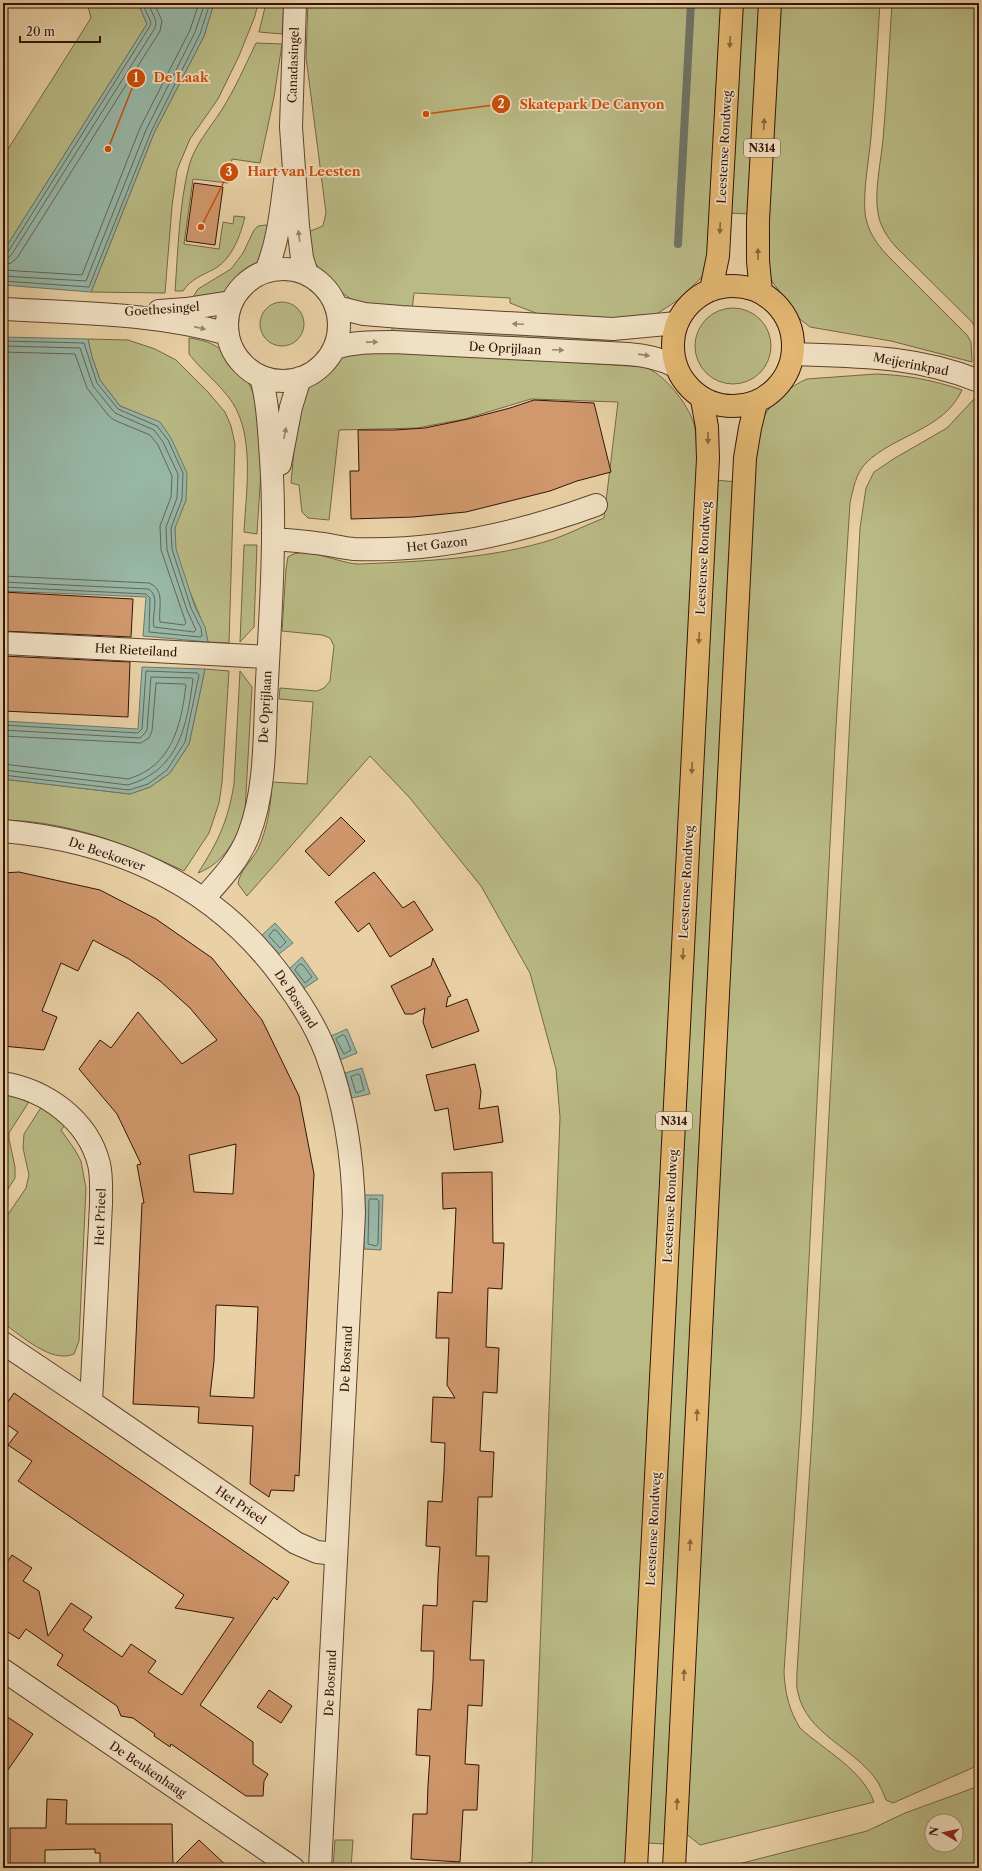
<svg xmlns="http://www.w3.org/2000/svg" width="982" height="1871" font-family="'Libre Caslon Text',serif">
<style>
.green{fill:#b9ba84;stroke:#766646;fill-rule:evenodd}
.water{fill:#97b7a7;stroke:#6f7567}
.lines{fill:none;stroke-linecap:round;stroke-linejoin:round}
.shore{stroke:#646557;stroke-width:1}
.stream{stroke:#6f7567;stroke-width:8}
.building{fill:#d0986c;stroke:#321307;fill-rule:evenodd}
.minor-casing{stroke:#60422e;stroke-width:24}
.primary-casing{stroke:#321307;stroke-width:24}
.minor{stroke:#f1e1c4;stroke-width:22}
.primary{stroke:#e4b872;stroke-width:22}
.oneway{fill:#8b663c}
.oneway2{fill:#9b846f}
.labels{text-anchor:middle;dominant-baseline:central;stroke-width:3.5;stroke-linejoin:round;paint-order:stroke}
.shield{fill:#f1e1c4;stroke:#6b5140;stroke-width:1}
.shield-label{font-size:11px;font-weight:bold;fill:#321307}
.street-label{font-size:12px;fill:#321307;stroke:#f1e1c4}
.leader{fill:none;stroke:#cd4e0b;stroke-width:1.5}
.callout-dot{fill:#cd4e0b;stroke:#f1e1c4;stroke-width:1.5}
.mark-label{font-size:12px;text-anchor:middle;font-weight:bold;fill:#fff}
.callout-label{font-size:13px;text-anchor:middle;font-weight:bold;fill:#cd4e0b;stroke:#f1e1c4;stroke-width:3.5;stroke-linejoin:round;paint-order:stroke}
</style>
<rect width="100%" height="100%" fill="#e9d1a5"/>
<filter id="stains"><feTurbulence type="fractalNoise" baseFrequency=".005" numOctaves="4"/><feColorMatrix values="0 0 0 0 .2 0 0 0 0 .09 0 0 0 0 .02 0 0 0 .5 -.17"/></filter>
<radialGradient id="worn" r=".72"><stop offset=".6" stop-color="#630" stop-opacity="0"/><stop offset="1" stop-color="#630" stop-opacity=".3"/></radialGradient>
<!-- green -->
<path class="green" d="M87,3H138L147,24L3,252V157L91,18Z
M214,3H258L255,16L239,56L218,99L190,139L177,170L172,206L165,293L91,292L154,133L204,36Z
M266,3H284L282,34L259,32Z
M308,3H723L707,267L702,277L678,300L655,315L640,319L546,317L510,303V298L414,293L412,310L358,304L331,285L313,260L308,232L323,226L326,213L306,57Z
M741,3H762L751,214L729,213Z
M780,3H880C877,48 875,92 871,137C869,160 863,189 865,213C867,230 876,243 887,255L967,335L971,342L972,362L891,341L810,327L796,316L772,281L768,269V192Z
M892,3H979V333L971,321L896,247C887,237 880,226 878,213C874,193 881,160 883,140C887,94 889,49 892,3Z
M256,43L282,44L274,97L260,163L232,159L228,183L193,179L184,244L219,249L223,222L233,224L234,216L245,217C240,236 233,257 216,268C203,275 191,279 183,291H175C178,251 179,205 189,166C194,146 210,128 221,111C235,89 245,66 256,43Z
M266,225L271,226L265,253L256,266L225,291L210,297H193L198,289L231,269L243,253L254,230L258,226Z
M260 324a22 22 0 1 1 44 0a22 22 0 1 1-44 0Z
M695 346a38 38 0 1 1 76 0a38 38 0 1 1-76 0Z
M392,324L604,334L603,345L392,335Z
M189,338C212,341 223,348 237,367C245,377 253,388 256,402C266,442 259,492 257,534L244,532C246,492 255,436 232,402C220,384 202,371 189,354Z
M88,339L128,340L155,349L176,360L208,392L225,412L231,426L235,444L229,643L208,642C202,610 169,559 175,528C176,519 183,508 186,500L140,414L120,406L100,380L92,357Z
M386,350L644,367C664,373 688,404 694,424C697,436 696,449 697,461L626,1864L613,1868H507L532,1862L560,1117L556,1069L530,973L481,886L409,797L370,756L247,896L238,884C240,870 251,862 258,849C268,827 271,805 272,782L307,784L313,702L279,699L280,688L317,691L324,688L330,681L334,646L330,638L322,635L282,631L286,569L288,557C305,544 340,565 361,564C425,561 492,559 554,539C571,533 588,524 604,518L618,402L531,399L465,419L417,428L339,430L329,520L308,518L302,512L299,485L291,483L298,407L308,385L325,369L345,356Z
M876,374C906,375 933,380 962,390C944,430 894,435 866,463C856,473 853,489 850,503L836,726L801,1418L784,1672C785,1693 789,1710 800,1728C825,1751 862,1769 874,1802L700,1845L684,1832L755,440C757,433 759,423 764,416C773,401 790,386 807,379Z
M979,397V1765L893,1803L886,1800C883,1793 880,1784 875,1778C852,1747 807,1734 798,1693C796,1687 797,1679 797,1672L813,1419L860,528L866,488L874,472L895,458L947,428L974,399Z
M716,480L737,482L666,1844L646,1843Z
M244,545H257L254,627L240,642Z
M205,669L229,671L222,783L219,803L209,833L184,871C127,844 67,821 3,820V779L130,794L150,787L170,773L189,744Z
M240,671L252,687L245,811C239,837 223,864 198,873C218,842 228,821 234,784Z
M5,1093L30,1100L9,1133V1139L15,1167V1178L3,1197V1100Z
M42,1106L66,1124L61,1130L75,1150L81,1161L86,1188L79,1341L74,1354C51,1364 21,1335 3,1323V1222L26,1188L29,1175L23,1148L24,1134Z
M979,1786V1868H723L867,1831L905,1813ZM932,1821H956V1845H932Z
M335,1840H353L351,1868H333Z"/>
<!-- water -->
<path class="water" d="M138,3H214L204,36L154,133L91,292L3,285V252L147,24Z
M3,337L88,339L92,357L100,380L120,406L160,422L171,438L187,473L186,500L175,528L176,549L195,607L205,627L208,642L143,636L146,597L3,591Z
M142,667L205,669L189,744L170,773L150,787L130,794L3,779V721L138,729Z
M275,923L293,943L279,954L262,935Z
M302,957L318,979L303,989L289,969Z
M347,1029L357,1053L340,1060L331,1036Z
M362,1068L370,1094L352,1098L345,1073Z
M364,1195H383L381,1250L364,1249Z"/>
<g class="lines">
<!-- shore -->
<path class="shore" d="M3,254L8,252L150,26L151,22L142,3
M3,259L8,258L12,254L155,28L156,21L148,3
M3,265L11,263L17,258L160,31L162,21L154,3
M3,270L82,275L140,128L190,30L199,3
M3,276L86,281L146,130L195,32L205,3
M3,281L89,287L151,132L200,34L210,3
M3,341L84,343L97,383L118,409L157,426L168,440L183,473L182,499L171,528L172,549L191,608L201,628L202,636L200,637L149,632L150,598L146,594L3,587
M3,346L80,348L93,386L115,413L154,430L163,442L178,474L177,498L166,527L167,550L187,610L196,630L194,632L154,627C151,616 161,595 148,589L3,582
M3,352L75,354L87,388L108,415L114,420L150,435L158,445L172,476L171,497L160,526L161,550L186,623L184,625L160,622C158,608 166,590 149,583L3,576
M3,725L138,733L142,729L146,671L197,673L199,675L185,742L167,770L148,784L129,790L3,775
M3,730L140,738L144,734L147,730L151,677L191,678L193,679C187,726 179,770 128,785L3,770
M3,736L141,743L149,738L152,731L156,683L184,684L186,685C181,726 172,766 128,779L3,764
M274,930H276L286,942L280,948L269,936Z
M300,964L303,965L312,977L305,983L295,970Z
M343,1035L345,1036L351,1050L344,1054L336,1039Z
M358,1074L360,1075L364,1090L356,1093L351,1077Z
M370,1199H377L379,1201L378,1244L376,1246L368,1244L369,1201Z"/>
<!-- stream -->
<path class="stream" d="M678,244L691,3"/>
</g>
<!-- building -->
<path class="building" d="M194,183L223,187L215,245L186,241Z
M534,400L594,403L611,472L577,481L550,491L466,512L413,517L351,519L350,471H359L358,430H394L425,428L468,419L510,408Z
M3,592L133,599L131,637L3,631Z
M3,656L130,662L128,717L3,711Z
M341,817L365,841L329,876L305,851Z
M19,872L100,890L156,919L212,958L262,1020L299,1096L314,1174L299,1476L295,1475L294,1491L271,1490L269,1497L250,1484L253,1426L198,1423L199,1407L133,1404L142,1203H144L137,1165L141,1164L117,1114L79,1069L100,1040L111,1048L138,1012L182,1064L217,1040L190,1008L160,981L129,959L93,940L78,971L61,963L42,1011L57,1017L44,1050L3,1046V960L6,922H3V873ZM236,1144L233,1194L194,1192L189,1155ZM216,1305L258,1307L254,1398L210,1396L214,1361Z
M374,872L403,908L414,901L433,930L390,957L369,923L358,932L335,902Z
M433,958L451,996L448,997L446,1007L467,999L479,1031L432,1048L423,1022L425,1008L413,1014H405L391,986L431,966Z
M475,1064L481,1092L479,1109L498,1106L503,1142L454,1150L448,1108L435,1111L426,1075Z
M492,1172L493,1243H504L502,1289L488,1288L486,1347L499,1348L498,1370L497,1393L483,1392L480,1451L494,1452L492,1497H478L476,1556H489L487,1602L473,1601L470,1660H484L483,1684L482,1706L468,1705L465,1764L479,1765L477,1810H463L460,1862L411,1859L413,1814H427L428,1785L430,1756L416,1755L418,1709L431,1710L433,1681L434,1651H421L423,1605L437,1606L438,1577L440,1547L426,1546L428,1501L442,1502L444,1472L445,1443L431,1442L433,1397L455,1398L447,1385L449,1338H436L438,1292L452,1293L456,1208L443,1209L442,1173Z
M14,1393L289,1582L277,1600L274,1597L200,1705L253,1742V1764L268,1774L264,1781L263,1796H246L171,1744L170,1747L154,1736L155,1734L133,1718L121,1716L117,1706L57,1665L63,1655L26,1629L19,1639L3,1629V1568L12,1555L32,1568L23,1581L39,1591L48,1636L71,1603L92,1617L83,1630L122,1657L131,1644L156,1661L148,1672L182,1695L234,1618L175,1608L184,1595L18,1481L32,1461L8,1445L18,1432L3,1422V1409Z
M269,1690L292,1706L281,1723L257,1707Z
M3,1714L33,1734L3,1777Z
M47,1799L67,1800L66,1824H172L173,1866L199,1840L229,1868H100V1853H95V1849L45,1850V1868H10V1828H46Z"/>
<g class="lines">
<defs>
<path id="minor" d="M295,3L291,127L298,226L302,258L307,274
M227 325a56 56 0 1 1 112 0a56 56 0 1 1-112 0Z
M266,271C278,243 281,212 285,181
M336,307L364,314L401,317L613,329L677,323
M3,309C78,313 156,313 228,334
M159,311L186,309L231,302
M334,348C354,342 372,342 393,342L628,354C646,355 659,358 675,366
M793,354C858,356 918,356 979,381
M280,464L291,407L300,378
M273,539C287,540 301,541 315,543C328,544 341,548 354,549C437,552 519,533 596,505
M3,643L268,657
M3,831C117,841 216,885 284,980C301,1003 316,1026 326,1053C345,1104 353,1158 354,1213L320,1868
M204,898C221,879 240,859 249,834C267,787 264,731 267,681C271,607 276,532 271,458C269,431 268,402 261,377
M3,1083C46,1090 88,1120 99,1164C102,1177 101,1191 101,1204L91,1402L3,1343
M91,1402L296,1543L317,1552L336,1554
M3,1670L293,1868"/>
<path id="primary" d="M673 346a60 60 0 1 1 120 0a60 60 0 1 1-120 0Z
M711,290L718,256L732,3
M761,292L758,261V220L770,3
M636,1868L708,458L707,427L702,400
M674,1868L745,458L750,428L756,403"/>
</defs>
<!-- minor casing -->
<use href="#minor" class="minor-casing"/>
<!-- primary casing -->
<use href="#primary" class="primary-casing"/>
<!-- minor -->
<use href="#minor" class="minor"/>
<!-- primary -->
<use href="#primary" class="primary"/>
</g>
<!-- one-way arrows -->
<defs><path id="oneway-solid" d="M-6-.8H1V-3.2L6.5 0L1 3.2V.8H-6Z"/></defs>
<g class="oneway">
<use href="#oneway-solid" transform="translate(730 42) rotate(93)"/>
<use href="#oneway-solid" transform="translate(764 124) rotate(-87)"/>
<use href="#oneway-solid" transform="translate(720 228) rotate(93)"/>
<use href="#oneway-solid" transform="translate(758 254) rotate(-90)"/>
<use href="#oneway-solid" transform="translate(708 438) rotate(89)"/>
<use href="#oneway-solid" transform="translate(699 638) rotate(93)"/>
<use href="#oneway-solid" transform="translate(692 768) rotate(93)"/>
<use href="#oneway-solid" transform="translate(683 954) rotate(93)"/>
<use href="#oneway-solid" transform="translate(697 1415) rotate(-87)"/>
<use href="#oneway-solid" transform="translate(690 1545) rotate(-87)"/>
<use href="#oneway-solid" transform="translate(684 1675) rotate(-87)"/>
<use href="#oneway-solid" transform="translate(677 1804) rotate(-87)"/>
</g>
<g class="oneway2">
<use href="#oneway-solid" transform="translate(299 236) rotate(-98)"/>
<use href="#oneway-solid" transform="translate(518 324) rotate(-177)"/>
<use href="#oneway-solid" transform="translate(200 328) rotate(13)"/>
<use href="#oneway-solid" transform="translate(372 342) rotate(-1)"/>
<use href="#oneway-solid" transform="translate(558 350) rotate(3)"/>
<use href="#oneway-solid" transform="translate(644 355) rotate(8)"/>
<use href="#oneway-solid" transform="translate(285 433) rotate(-79)"/>
</g>
<g class="labels">
<!-- shield labels -->
<g class="shield">
<rect x="744" y="139" width="36" height="18" rx="3"/>
<rect x="656" y="1112" width="36" height="18" rx="3"/>
</g>
<g class="shield-label">
<text x="762" y="148">N314</text>
<text x="674" y="1121">N314</text>
</g>
<!-- street labels -->
<g class="street-label">
<text transform="translate(293 65) rotate(-88)">Canadasingel</text>
<text transform="translate(724 147) rotate(-87)">Leestense Rondweg</text>
<text transform="translate(162 309) rotate(-4)">Goethesingel</text>
<text transform="translate(505 348) rotate(3)">De Oprijlaan</text>
<text transform="translate(911 364) rotate(11)">Meijerinkpad</text>
<text transform="translate(437 544) rotate(-6)">Het Gazon</text>
<text transform="translate(703 558) rotate(-87)">Leestense Rondweg</text>
<text transform="translate(136 650) rotate(3)">Het Rieteiland</text>
<text transform="translate(265 707) rotate(-87)">De Oprijlaan</text>
<text transform="translate(107 854) rotate(19)">De Beekoever</text>
<text transform="translate(686 882) rotate(-87)">Leestense Rondweg</text>
<text transform="translate(296 999) rotate(57)">De Bosrand</text>
<text transform="translate(670 1206) rotate(-87)">Leestense Rondweg</text>
<text transform="translate(100 1217) rotate(-88)">Het Prieel</text>
<text transform="translate(346 1359) rotate(-87)">De Bosrand</text>
<text transform="translate(241 1505) rotate(34)">Het Prieel</text>
<text transform="translate(653 1529) rotate(-87)">Leestense Rondweg</text>
<text transform="translate(330 1683) rotate(-87)">De Bosrand</text>
<text transform="translate(148 1769) rotate(34)">De Beukenhaag</text>
</g>
</g>
<!-- callouts -->
<path class="leader" d="M108 149L136 78M426 114L501 104M201 227L229 172"/>
<g class="callout-dot">
<circle cx="108" cy="149" r="4"/>
<circle cx="426" cy="114" r="4"/>
<circle cx="201" cy="227" r="4"/>
<circle cx="136" cy="78" r="10"/>
<circle cx="501" cy="104" r="10"/>
<circle cx="229" cy="172" r="10"/>
</g>
<g class="mark-label">
<text x="136" y="82">1</text>
<text x="501" y="108">2</text>
<text x="229" y="176">3</text>
</g>
<g class="callout-label">
<text x="181" y="82">De Laak</text>
<text x="592" y="109">Skatepark De Canyon</text>
<text x="304" y="176">Hart van Leesten</text>
</g>
<!-- margin -->
<rect width="982" height="1871" fill="none" stroke="#e9d1a5" stroke-width="16"/>
<rect x="4" y="4" width="974" height="1863" fill="none" stroke="#321307" stroke-width="2"/>
<rect x="8" y="8" width="966" height="1855" fill="none" stroke="#321307"/>
<!-- north arrow -->
<g transform="translate(944 1833) rotate(279)"><circle r="19" fill="#f1e1c4" stroke="#a58f78"/>
<path d="M0-3L7 15L0 10L-7 15Z" fill="#8f2418"/>
<text y="-6" font-size="11" font-weight="bold" text-anchor="middle" fill="#321307">N</text>
</g>
<!-- scale -->
<path d="M20 36v6h80v-6" fill="none" stroke="#321307" stroke-width="2"/>
<text x="26" y="36" font-size="12" fill="#321307" stroke="#f1e1c4" stroke-width="3" paint-order="stroke">20 m</text>
<rect width="100%" height="100%" filter="url(#stains)"/>
<rect width="100%" height="100%" fill="url(#worn)"/>
</svg>
